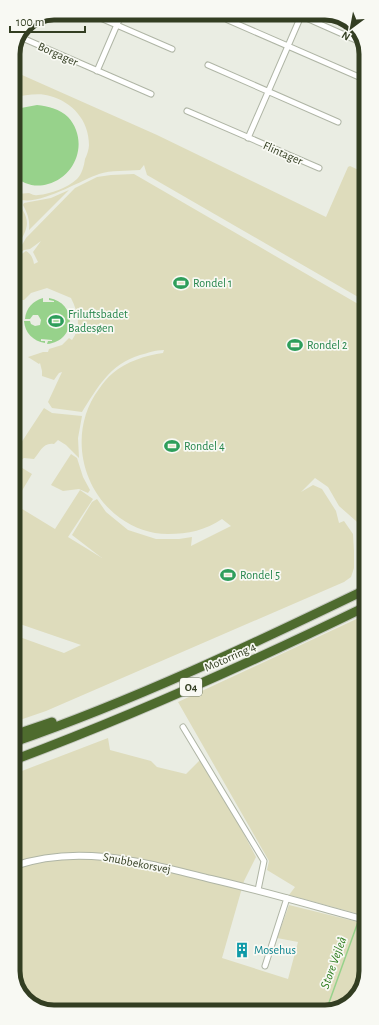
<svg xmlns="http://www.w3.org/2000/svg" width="379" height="1025" font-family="'Alegreya Sans',sans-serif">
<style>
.green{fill:#dedcbc}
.water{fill:#97d28b}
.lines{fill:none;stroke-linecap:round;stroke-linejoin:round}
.stream{stroke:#97d28b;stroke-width:1.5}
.minor-casing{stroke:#afb5a5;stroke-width:7}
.tertiary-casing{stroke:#afb5a5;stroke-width:8}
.motorway-casing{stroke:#c6c9c1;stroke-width:11}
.minor{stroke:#fff;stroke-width:5}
.tertiary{stroke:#fff;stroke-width:6}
.motorway{stroke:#4e6b2e;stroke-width:9}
.labels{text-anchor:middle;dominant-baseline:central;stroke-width:3.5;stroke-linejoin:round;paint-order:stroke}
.shield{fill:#f8f9f3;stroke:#6e7661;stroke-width:1}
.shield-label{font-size:11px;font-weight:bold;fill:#333e22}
.street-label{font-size:12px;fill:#333e22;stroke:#f8f9f3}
.leisure-label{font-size:12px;fill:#27864d;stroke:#f8f9f3;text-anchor:start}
.culture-label{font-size:12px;fill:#0d838f;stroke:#f8f9f3;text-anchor:start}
.water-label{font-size:13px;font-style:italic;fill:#2b7b1c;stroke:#f8f9f3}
.rim{fill:none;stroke:#333e22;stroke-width:5}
</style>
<rect width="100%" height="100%" fill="#eaede3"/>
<!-- green -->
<path class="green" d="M13,71L157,135L326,217L348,167L350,166L365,173V301L147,175L144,165L140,170C127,171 111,170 99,174C81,180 34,209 17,198V194C21,194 25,193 29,193C32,194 34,196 38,195C51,194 67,188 77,179C82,174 84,166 85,159C87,155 89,149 89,145C89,120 72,102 50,96C38,92 25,96 13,97V87L19,77L13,75Z
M134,174L365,308V529L339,506L328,487L315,478L301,492L313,485L322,489L336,511L339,523L344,521L353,534L354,551V568L351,577L344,582L46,711L14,722V635L64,653L81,645L14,622V504L55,529L80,490L93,499L68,537L102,558L72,535L92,502L97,499L106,512L128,530L156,539H179L192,537L191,546L231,526L222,519C206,530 188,534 168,534C150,534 134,528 120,518C79,488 69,429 99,389C103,383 108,377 113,373C126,362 146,355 163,353L164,350C155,350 148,353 140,355C109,365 98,387 82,412L52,408L48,402L62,372L59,373L54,380L42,376V371L40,363L39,364L28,357L43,352H48L49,349L62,345L69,338L72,340C82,326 78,312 71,298L47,288L31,293L24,300H19L13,297V260L26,251C31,254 33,258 34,264L38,262L33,252L41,241L30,249L24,250L15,257L26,238L75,188L97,177L111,175Z
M69,190L29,230C30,221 28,214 23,205L24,203L51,198Z
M13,197C26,213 33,222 20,241L18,242L13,239Z
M44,408L52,413L82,416L78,438L79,458L66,445L58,440L54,444C43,442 40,452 34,459L24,458L20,461L15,459L14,456L22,444L21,443Z
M71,454L77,458L83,477L90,490L88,493L79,489L63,491L51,485Z
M14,463L32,474L14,504V482L19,475L14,472Z
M365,615L366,764L361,768L366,765V916L289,895L295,887L267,870L269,861L178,702Z
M108,738L110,750L151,761L157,767L186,774L200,760L238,823L256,857L244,881L222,958L288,979L298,942L277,938L289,905L366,924V971L357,996L336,1011L51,1012L29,1003L14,982V774Z"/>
<!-- water -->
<path class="water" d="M37,105C48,106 60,109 68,117C89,140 77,176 48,184C35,188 24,184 13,176V114L21,108Z
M43,298V302H54V301L49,300V298C78,303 76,341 47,344L48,341H52V340L41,339V341H45V343C33,341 25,333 24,321H30L31,324L35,326L40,325L41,320L38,315H33L30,319H25C26,308 33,301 43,298Z"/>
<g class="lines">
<!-- stream -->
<path class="stream" d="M363,912L366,908
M326,1011L358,922"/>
<defs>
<path id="minor" d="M89,13L172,49
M295,13L365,44
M228,20L359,77
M20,37L151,94
M351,38L355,29
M208,65L338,122
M97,71L122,13
M187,111L319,168
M248,138L301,16
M183,727L264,861L258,890
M265,966L287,898"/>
<path id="tertiary" d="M14,866C80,843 146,863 211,879C263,891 314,906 366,920"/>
<path id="motorway" d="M14,735L52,722
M14,742C135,700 251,645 365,590
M14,760C134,715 250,663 365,607"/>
</defs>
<!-- minor casing -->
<use href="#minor" class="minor-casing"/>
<!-- tertiary casing -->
<use href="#tertiary" class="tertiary-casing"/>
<!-- motorway casing -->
<use href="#motorway" class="motorway-casing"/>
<!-- minor -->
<use href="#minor" class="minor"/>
<!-- tertiary -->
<use href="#tertiary" class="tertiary"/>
<!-- motorway -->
<use href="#motorway" class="motorway"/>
</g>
<!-- icons -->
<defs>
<symbol id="stadium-bare" viewBox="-9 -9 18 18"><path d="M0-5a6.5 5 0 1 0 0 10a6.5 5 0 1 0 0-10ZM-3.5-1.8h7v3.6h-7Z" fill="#2e9e5b" stroke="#f8f9f3" stroke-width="2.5" paint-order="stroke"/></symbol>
<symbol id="building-bare" viewBox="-9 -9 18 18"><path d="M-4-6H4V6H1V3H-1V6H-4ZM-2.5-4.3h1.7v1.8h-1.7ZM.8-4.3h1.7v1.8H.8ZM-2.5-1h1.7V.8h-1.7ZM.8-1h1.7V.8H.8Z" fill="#0f9aa8" stroke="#f8f9f3" stroke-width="2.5" paint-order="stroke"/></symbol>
</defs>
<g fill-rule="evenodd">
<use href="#stadium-bare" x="170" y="272" width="22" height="22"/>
<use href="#stadium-bare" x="45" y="310" width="22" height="22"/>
<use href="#stadium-bare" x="284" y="334" width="22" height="22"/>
<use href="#stadium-bare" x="161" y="435" width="22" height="22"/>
<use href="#stadium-bare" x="217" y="564" width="22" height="22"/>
<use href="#building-bare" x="231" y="939" width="22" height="22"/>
</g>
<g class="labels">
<!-- shield labels -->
<rect class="shield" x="180" y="678" width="22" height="18" rx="3"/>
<g class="shield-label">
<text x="191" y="687">O4</text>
</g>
<!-- street labels -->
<g class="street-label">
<text transform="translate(58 54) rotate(24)">Borgager</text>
<text transform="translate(283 153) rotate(24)">Flintager</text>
<text transform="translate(230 657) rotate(-24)">Motorring 4</text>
<text transform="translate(137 863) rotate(11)">Snubbekorsvej</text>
</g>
<!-- leisure labels -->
<g class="leisure-label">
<text x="193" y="283">Rondel 1</text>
<text x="68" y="314">Friluftsbadet<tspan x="68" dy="14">Badesøen</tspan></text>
<text x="307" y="345">Rondel 2</text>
<text x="184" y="446">Rondel 4</text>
<text x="240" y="575">Rondel 5</text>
</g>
<!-- culture labels -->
<g class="culture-label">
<text x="254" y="950">Mosehus</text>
</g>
<!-- water labels -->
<g class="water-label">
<text transform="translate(334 963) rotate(-70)">Store Vejleå</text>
</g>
</g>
<!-- crop -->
<path d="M0 0H379V1025H0ZM54 20H325A34 34 0 0 1 359 54V971A34 34 0 0 1 325 1005H54A34 34 0 0 1 20 971V54A34 34 0 0 1 54 20Z" fill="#f8f9f3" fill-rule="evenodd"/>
<path class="rim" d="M54 20H325A34 34 0 0 1 359 54V971A34 34 0 0 1 325 1005H54A34 34 0 0 1 20 971V54A34 34 0 0 1 54 20Z"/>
<!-- north arrow -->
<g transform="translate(351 28) rotate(212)" stroke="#f8f9f3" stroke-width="3" paint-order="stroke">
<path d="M0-3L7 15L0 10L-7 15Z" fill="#333e22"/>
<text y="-6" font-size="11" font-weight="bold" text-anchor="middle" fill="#333e22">N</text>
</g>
<!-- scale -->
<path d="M10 26v6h75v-6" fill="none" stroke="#333e22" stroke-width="2"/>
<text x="16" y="26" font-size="12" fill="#333e22" stroke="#f8f9f3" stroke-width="3" paint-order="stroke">100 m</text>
</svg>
